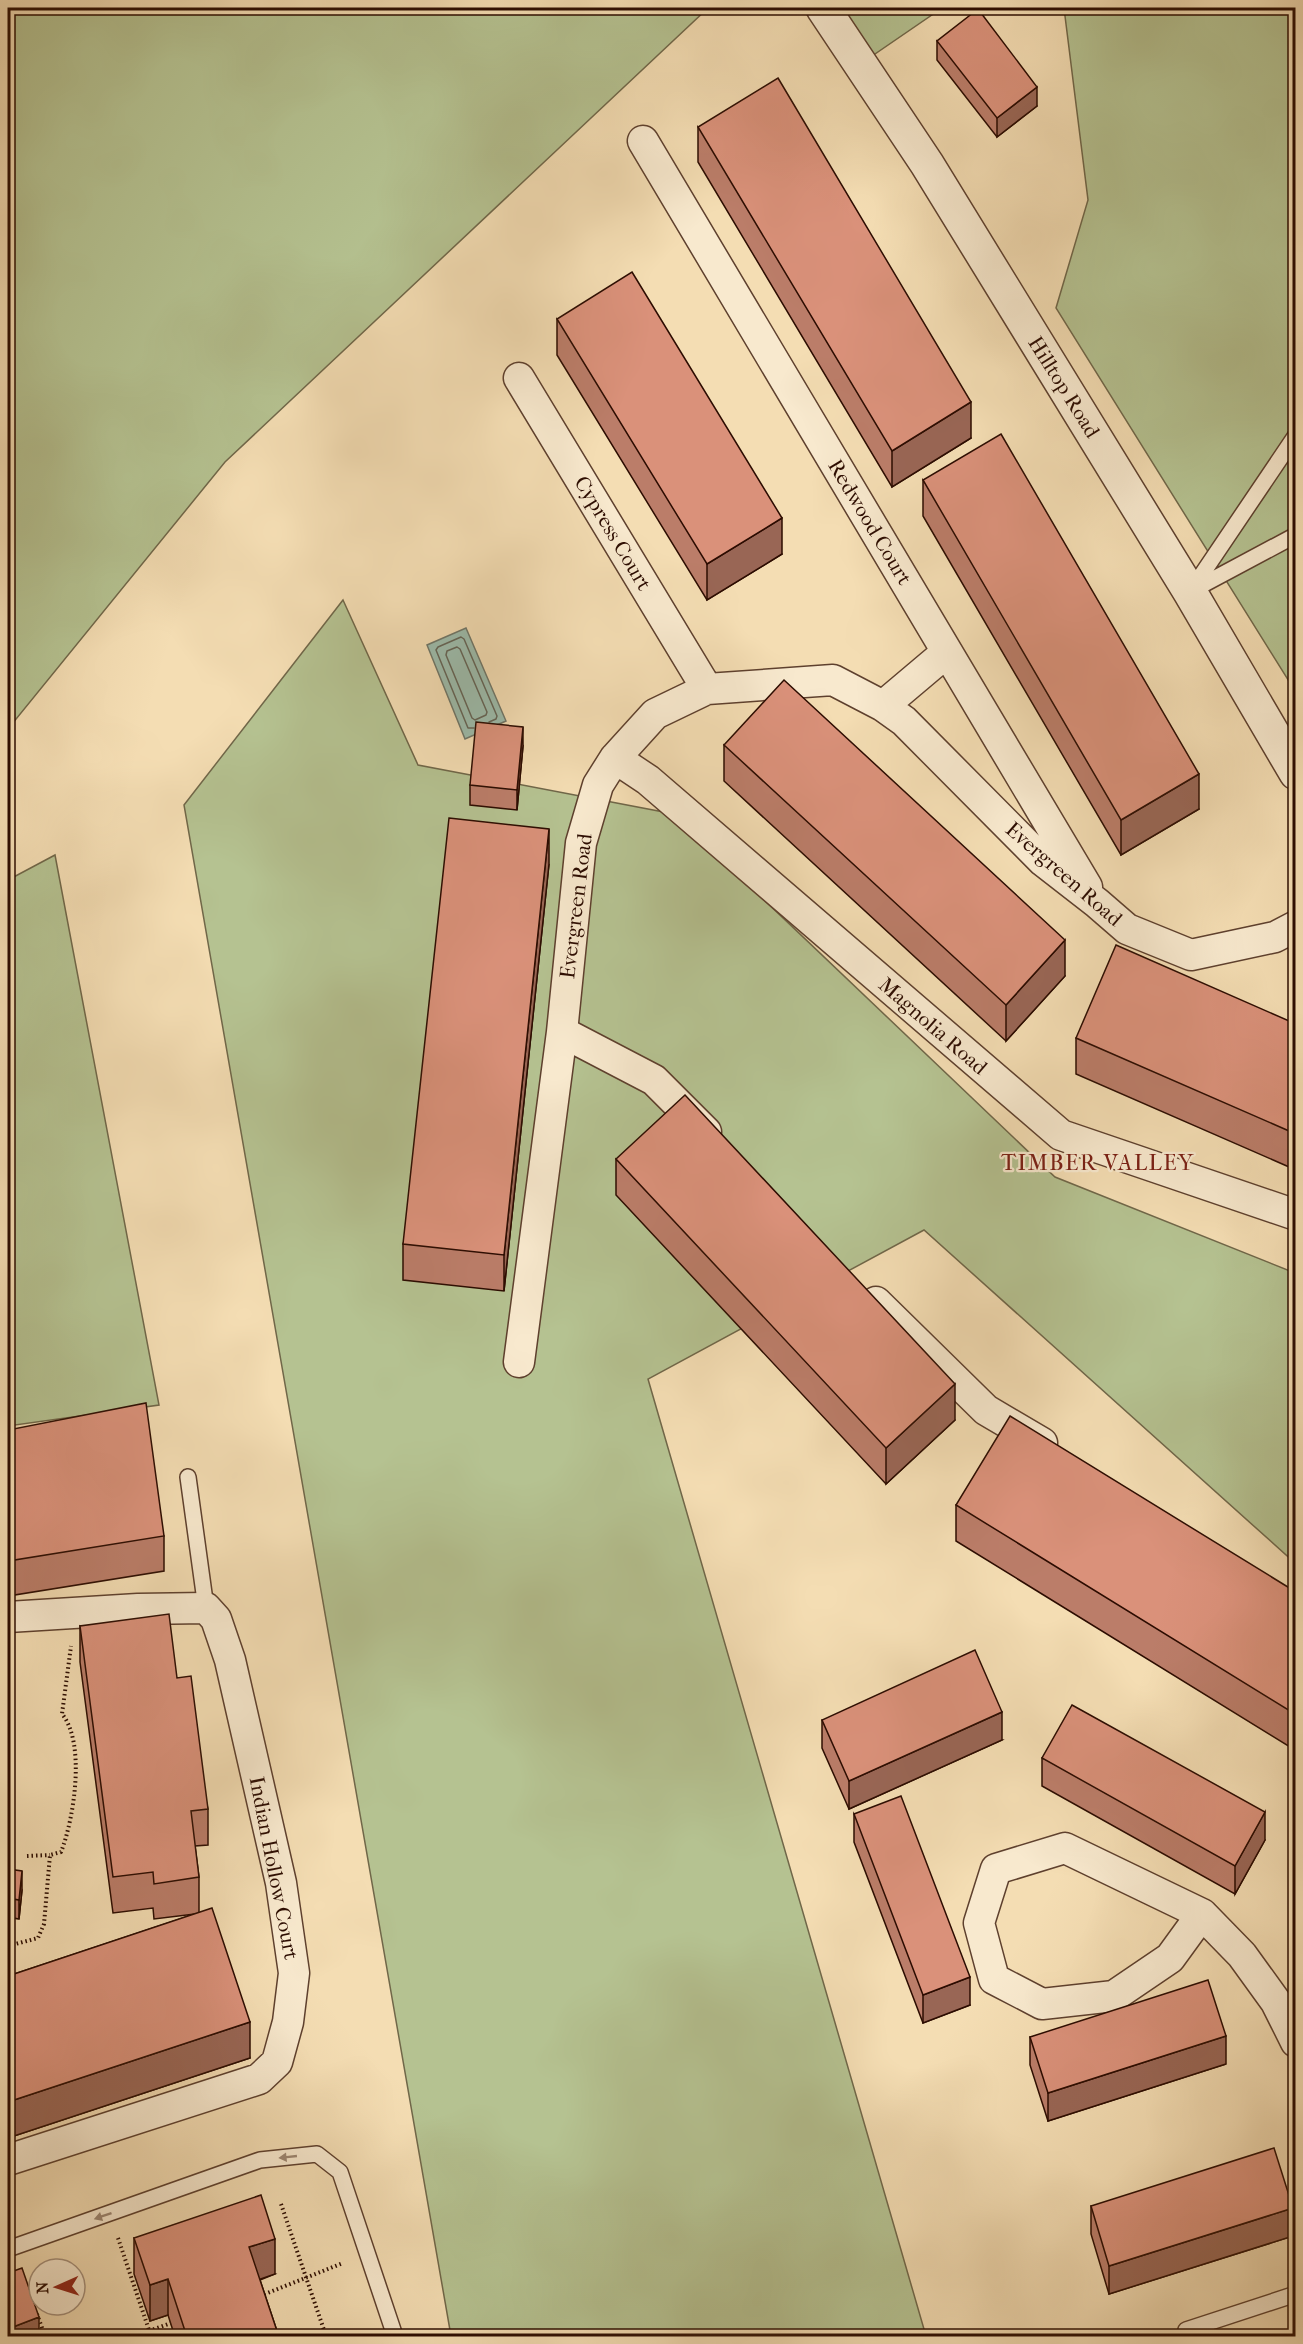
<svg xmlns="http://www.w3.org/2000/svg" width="1303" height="2344" font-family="'IM FELL French Canon',serif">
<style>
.green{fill:#b5c291;stroke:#706749;stroke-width:1.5}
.water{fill:#9cbcac;stroke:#6f7668;stroke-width:1.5}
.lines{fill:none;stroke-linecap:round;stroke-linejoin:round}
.shore{stroke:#646456;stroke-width:1.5}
.service-casing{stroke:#5e402e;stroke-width:18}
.minor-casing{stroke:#5e402e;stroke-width:33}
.tertiary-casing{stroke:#5e402e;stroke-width:36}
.path{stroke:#2c0c01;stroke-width:4;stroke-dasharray:1.5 3;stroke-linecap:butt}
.service{stroke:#f8e9ce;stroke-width:15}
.minor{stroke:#f8e9ce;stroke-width:30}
.tertiary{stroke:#f8e9ce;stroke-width:33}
.wall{fill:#bb7d69;stroke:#2c0c01;stroke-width:1.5}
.shaded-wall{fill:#965;stroke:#2c0c01;stroke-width:1.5}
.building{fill:#da917a;stroke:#2c0c01;stroke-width:1.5}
.oneway{fill:#9c8672}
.labels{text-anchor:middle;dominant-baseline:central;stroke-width:4.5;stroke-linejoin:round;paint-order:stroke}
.street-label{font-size:21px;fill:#2c0c01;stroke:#f8e9ce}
.neighbourhood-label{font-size:22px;letter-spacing:1.5px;fill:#7a1f14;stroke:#f8e9ce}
</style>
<rect width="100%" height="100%" fill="#f4ddb3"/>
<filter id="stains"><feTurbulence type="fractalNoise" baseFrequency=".00333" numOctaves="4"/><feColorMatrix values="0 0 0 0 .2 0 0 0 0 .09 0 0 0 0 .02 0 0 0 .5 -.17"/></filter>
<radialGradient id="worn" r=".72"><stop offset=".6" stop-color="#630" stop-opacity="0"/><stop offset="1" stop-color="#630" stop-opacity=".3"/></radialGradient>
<!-- green -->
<path class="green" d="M8,8H708L225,462L8,729Z
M835,8H942L872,56Z
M1064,8H1295V691L1056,308L1088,200Z
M343,600L418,765L674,814L1055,1177L1295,1273V1563L924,1230L648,1379L926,2336H451L184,805Z
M55,855L159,1405L8,1426V880Z"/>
<!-- water -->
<path class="water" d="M466,628L506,721L465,739L427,645Z"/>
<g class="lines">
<!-- shore -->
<path class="shore" d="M457,647L460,649L487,712L486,715L475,720L472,718L446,655L447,651Z
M474,728H468L436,650L438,647L461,637L464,639L497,716L496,719L489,722"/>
<defs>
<path id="service" d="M1193,590L1296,535
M1190,592L1296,435
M188,1477L206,1608
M8,2249L260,2160L317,2154L340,2172L395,2336
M1186,2330L1296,2294"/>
<path id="minor" d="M643,141L1087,887
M519,378L707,689
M883,706L947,652
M615,758L648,780L1061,1135L1296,1215
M562,1032L654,1080L706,1132
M876,1302L986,1410L1042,1443
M519,1362L562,1032L581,843L598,785L615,758L655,714L707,689L833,680L883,706L904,721L1043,861L1097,903L1127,929L1191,955L1275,937L1296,926
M8,1617L138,1609L206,1608L216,1619L230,1660L281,1883L294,1973L288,2022L277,2062L259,2079L8,2160
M1202,1914L1170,1958L1114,1996L1042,2004L994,1979L979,1923L996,1869L1065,1848L1202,1914L1242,1955L1276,2002L1296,2042"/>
<path id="tertiary" d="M823,8L927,164L1190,592L1296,773"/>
</defs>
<!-- service casing -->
<use href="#service" class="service-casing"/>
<!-- minor casing -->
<use href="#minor" class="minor-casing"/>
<!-- tertiary casing -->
<use href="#tertiary" class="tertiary-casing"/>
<!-- path -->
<path class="path" d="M27,1856L50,1855
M8,1946L38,1938L44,1924L50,1855L61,1852C74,1819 86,1743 62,1714L71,1646
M281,2204L326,2336
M118,2238L151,2336
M260,2296L343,2263
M37,2314L45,2336
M149,2331L171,2323"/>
<!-- service -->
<use href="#service" class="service"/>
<!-- minor -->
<use href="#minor" class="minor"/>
<!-- tertiary -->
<use href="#tertiary" class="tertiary"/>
</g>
<!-- wall -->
<path class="wall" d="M937,41L1037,106L997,137L937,60Z
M698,127L971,438L892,487L698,162Z
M557,319L782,554L707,600L557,355Z
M923,480L1199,809L1121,855L923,516Z
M724,745L1065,976L1006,1041L724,781Z
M523,746L517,810L470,805V785Z
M549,864L504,1291L403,1280V1244Z
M1296,1024V1170L1076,1074V1038Z
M616,1159L955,1420L886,1484L616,1195Z
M8,1430L164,1536V1571L8,1596Z
M956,1505L1296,1592V1737L1290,1747L956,1541Z
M80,1626L177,1678L208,1809V1845L195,1846L199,1877V1912L250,2058L8,2138V1976L195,1914L154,1919L153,1908L113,1913L80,1662Z
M822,1720L1002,1740L849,1809L822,1748Z
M1042,1758L1265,1840L1235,1894L1042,1786Z
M854,1814L970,2005L923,2023L854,1842Z
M8,1869L22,1890L19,1919L8,1917Z
M1030,2037L1226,2064L1048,2121L1030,2065Z
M1091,2206L1293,2236L1109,2294L1091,2234Z
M134,2238L275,2274L260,2280L279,2337H175L168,2315L150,2321L134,2274Z"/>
<!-- shaded-wall -->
<path class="shaded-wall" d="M1037,87V106L997,137V118Z
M971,402V438L892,487V451Z
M782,518V554L707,600V564Z
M523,727V746L517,810V790Z
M1199,774V809L1121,855V820Z
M549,829V864L504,1291V1255Z
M1065,940V976L1006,1041V1005Z
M955,1384V1420L886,1484V1448Z
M1296,1701V1737L1290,1747V1711Z
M1002,1712V1740L849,1809V1781Z
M1265,1812V1840L1235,1894V1866Z
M22,1871V1890L19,1919V1900Z
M970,1977V2005L923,2023V1995Z
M250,2022V2058L8,2138V2102Z
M1226,2036V2064L1048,2121V2093Z
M1293,2208V2236L1109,2294V2266Z
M275,2239V2274L249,2283V2247Z
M168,2279V2315L150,2321V2285Z
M39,2317V2337H13V2327Z"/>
<!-- building -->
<path class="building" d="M978,9L1037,87L997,118L937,41Z
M778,78L971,402L892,451L698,127Z
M632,272L782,518L707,564L557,319Z
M1001,434L1199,774L1121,820L923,480Z
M784,680L1065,940L1006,1005L724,745Z
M476,722L523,727L517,790L470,785Z
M449,818L549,829L504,1255L403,1244Z
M1116,945L1296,1024V1134L1076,1038Z
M685,1095L955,1384L886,1448L616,1159Z
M146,1403L164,1536L8,1561V1430Z
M1010,1416L1296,1592V1701L1290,1711L956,1505Z
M169,1614L177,1678L191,1676L208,1809L191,1811L199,1877L154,1884L153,1872L113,1877L80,1626Z
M975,1650L1002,1712L849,1781L822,1720Z
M1072,1705L1265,1812L1235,1866L1042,1758Z
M901,1796L970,1977L923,1995L854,1814Z
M8,1869L22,1871L19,1900L8,1898Z
M212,1908L250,2022L8,2102V1976Z
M1208,1980L1226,2036L1048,2093L1030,2037Z
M1274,2148L1293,2208L1109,2266L1091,2206Z
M261,2195L275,2239L249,2247L279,2337H187L168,2279L150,2285L134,2238Z
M22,2268L39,2317L13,2327L16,2337H8V2273Z
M1296,2330V2337H1277Z"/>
<!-- one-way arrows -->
<defs><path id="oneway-solid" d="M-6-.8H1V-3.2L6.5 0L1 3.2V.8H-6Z" transform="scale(1.5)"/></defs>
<g class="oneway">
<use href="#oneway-solid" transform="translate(288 2157) rotate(174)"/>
<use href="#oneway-solid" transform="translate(103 2216) rotate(161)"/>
</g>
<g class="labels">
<!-- street labels -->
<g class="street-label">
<text transform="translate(1064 387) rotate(58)">Hilltop Road</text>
<text transform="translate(870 522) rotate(59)">Redwood Court</text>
<text transform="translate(613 533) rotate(59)">Cypress Court</text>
<text transform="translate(1064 874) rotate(41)">Evergreen Road</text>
<text transform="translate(576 906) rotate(-83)">Evergreen Road</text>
<text transform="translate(933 1026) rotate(41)">Magnolia Road</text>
<text transform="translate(274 1868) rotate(79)">Indian Hollow Court</text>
</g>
<!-- neighbourhood labels -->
<g class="neighbourhood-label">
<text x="1098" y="1163">TIMBER VALLEY</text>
</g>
</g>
<!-- margin -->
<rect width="1303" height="2344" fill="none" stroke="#f4ddb3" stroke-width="30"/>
<rect x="9" y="9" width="1285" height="2326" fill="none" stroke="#2c0c01" stroke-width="3"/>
<rect x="15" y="15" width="1273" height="2314" fill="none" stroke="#2c0c01" stroke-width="1.5"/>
<!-- north arrow -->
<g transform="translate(57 2287) rotate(267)"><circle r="28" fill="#f8e9ce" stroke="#a6917c" stroke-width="1.5"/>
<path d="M0-4.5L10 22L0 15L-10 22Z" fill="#8f2418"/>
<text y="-9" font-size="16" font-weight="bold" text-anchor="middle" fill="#2c0c01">N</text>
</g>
<rect width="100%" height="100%" filter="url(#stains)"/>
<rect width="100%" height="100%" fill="url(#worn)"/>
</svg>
